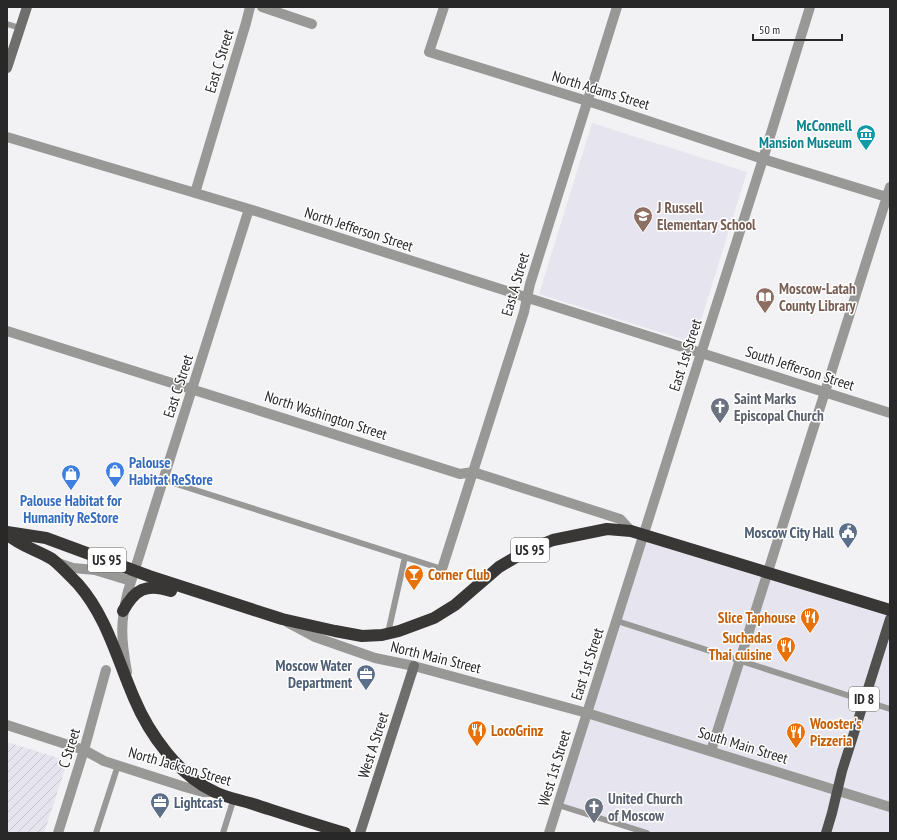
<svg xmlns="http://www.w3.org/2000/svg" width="897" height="840" font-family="'PT Sans Narrow',sans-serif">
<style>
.built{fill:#e6e5ef}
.industrial{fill:url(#industrial-furrows)}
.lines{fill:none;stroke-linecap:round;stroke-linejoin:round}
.lane{stroke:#989897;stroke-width:6}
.street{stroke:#989897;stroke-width:10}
.secondary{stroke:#6e6e6c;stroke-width:10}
.primary{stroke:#50504e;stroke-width:10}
.highway{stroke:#383735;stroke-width:12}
.labels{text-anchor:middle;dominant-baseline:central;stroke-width:3;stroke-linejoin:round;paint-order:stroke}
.shield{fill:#fff;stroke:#686869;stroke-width:1}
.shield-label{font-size:14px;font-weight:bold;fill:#282829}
.street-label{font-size:15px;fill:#282829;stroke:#fff}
.culture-label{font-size:15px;font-weight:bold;fill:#0d838f;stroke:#fff;text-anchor:end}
.education-label{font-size:15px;font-weight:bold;fill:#785e54;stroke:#fff;text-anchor:start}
.worship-label{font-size:15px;font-weight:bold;fill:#5b616d;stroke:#fff;text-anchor:start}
.shop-label{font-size:15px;font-weight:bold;fill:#366cbe;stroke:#fff;text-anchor:start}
.service-label{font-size:15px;font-weight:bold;fill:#4e5e75;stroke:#fff;text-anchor:end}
.food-label{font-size:15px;font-weight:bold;fill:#c56008;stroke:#fff;text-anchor:start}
</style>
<defs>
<pattern id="industrial-furrows" width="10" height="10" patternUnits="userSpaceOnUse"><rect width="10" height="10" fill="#e6e5ef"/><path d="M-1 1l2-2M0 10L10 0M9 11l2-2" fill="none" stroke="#c5c4cd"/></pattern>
</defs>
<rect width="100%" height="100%" fill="#f2f1f4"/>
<!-- built -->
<path class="built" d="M592,123L747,172L694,343L539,294Z
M646,535L890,610V833H650L558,803Z"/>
<!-- industrial -->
<path class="industrial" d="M7,742L58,758L66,766L44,833H7Z"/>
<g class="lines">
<!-- lane -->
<path class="lane" d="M7,24L20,28
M164,480L442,569
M617,621L890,709
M388,633L405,557
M558,805L647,833
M96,833L118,765
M223,833L234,798"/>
<!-- street -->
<path class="street" d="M262,7L312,24
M444,7L429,52L600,105L763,159L890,198
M7,137L249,209L890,413
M195,193L246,23L250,7
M7,331L460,474L473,472L620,519L631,531
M58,563L73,568L95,570L131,581
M442,569L524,312L530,284L617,7
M287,622L315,637L375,658L414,666L587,713L890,807
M127,672C121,639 120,622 128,591L249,209
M7,725L84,750L104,761L185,787L203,792H215
M711,751L890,187
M58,833L84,750L106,670
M549,833L697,366L763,159L810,7"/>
<!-- secondary -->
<path class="secondary" d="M7,68L27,7
M360,833L414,666"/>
<!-- primary -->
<path class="primary" d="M826,833L832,813L842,771L890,619"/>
<!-- highway -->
<path class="highway" d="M7,532L46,538L149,576L282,619L335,631L362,636L382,635L399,631L434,618L455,605L499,567L526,551L553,540L607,529L631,531L890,610
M7,534C20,546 37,550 52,559C61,566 70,576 78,584C107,617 117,659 134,698C149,734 179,776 215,792C227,798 241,800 253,804C284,814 314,824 345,833
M123,611C135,589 146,583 171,591"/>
</g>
<!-- icons -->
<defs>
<symbol id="museum-pin" viewBox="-11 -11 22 30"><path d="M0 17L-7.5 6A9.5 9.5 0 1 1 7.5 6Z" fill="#0f9aa8" stroke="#fff"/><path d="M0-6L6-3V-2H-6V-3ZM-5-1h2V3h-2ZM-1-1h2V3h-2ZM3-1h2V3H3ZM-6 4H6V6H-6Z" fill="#fff"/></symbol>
<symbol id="school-pin" viewBox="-11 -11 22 30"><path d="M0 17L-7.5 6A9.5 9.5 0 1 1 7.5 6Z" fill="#8d6e63" stroke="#fff"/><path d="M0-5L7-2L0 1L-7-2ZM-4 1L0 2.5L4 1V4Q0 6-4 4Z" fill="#fff"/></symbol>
<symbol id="library-pin" viewBox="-11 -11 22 30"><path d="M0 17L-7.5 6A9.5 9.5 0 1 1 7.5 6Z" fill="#8d6e63" stroke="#fff"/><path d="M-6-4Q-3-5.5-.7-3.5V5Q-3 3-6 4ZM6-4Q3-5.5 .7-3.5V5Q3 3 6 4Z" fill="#fff"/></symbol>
<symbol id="church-pin" viewBox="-11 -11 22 30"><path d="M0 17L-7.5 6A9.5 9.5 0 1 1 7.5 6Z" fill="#6b7280" stroke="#fff"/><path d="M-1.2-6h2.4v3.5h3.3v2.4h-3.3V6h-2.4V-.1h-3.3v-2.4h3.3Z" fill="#fff"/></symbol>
<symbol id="shop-pin" viewBox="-11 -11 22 30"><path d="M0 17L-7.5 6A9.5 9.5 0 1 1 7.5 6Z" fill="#3f7fe0" stroke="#fff"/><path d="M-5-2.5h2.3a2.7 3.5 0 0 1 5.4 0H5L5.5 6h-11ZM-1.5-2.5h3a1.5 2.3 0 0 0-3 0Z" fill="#fff"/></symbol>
<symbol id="civic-pin" viewBox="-11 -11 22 30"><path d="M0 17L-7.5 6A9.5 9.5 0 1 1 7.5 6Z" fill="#5c6f8a" stroke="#fff"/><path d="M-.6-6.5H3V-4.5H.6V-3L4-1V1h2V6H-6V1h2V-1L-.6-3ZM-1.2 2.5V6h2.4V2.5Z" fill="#fff"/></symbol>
<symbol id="bar-pin" viewBox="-11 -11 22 30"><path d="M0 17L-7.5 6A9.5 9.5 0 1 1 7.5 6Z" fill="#e8710a" stroke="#fff"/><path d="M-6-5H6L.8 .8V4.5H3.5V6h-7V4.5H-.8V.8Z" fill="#fff"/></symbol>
<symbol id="restaurant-pin" viewBox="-11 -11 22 30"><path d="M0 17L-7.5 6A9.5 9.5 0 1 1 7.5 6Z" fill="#e8710a" stroke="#fff"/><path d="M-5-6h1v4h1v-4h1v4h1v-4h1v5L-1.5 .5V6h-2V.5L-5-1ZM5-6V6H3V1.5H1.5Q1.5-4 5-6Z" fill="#fff"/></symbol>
<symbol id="office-pin" viewBox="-11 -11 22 30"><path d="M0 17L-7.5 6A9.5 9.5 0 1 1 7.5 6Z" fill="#5c6f8a" stroke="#fff"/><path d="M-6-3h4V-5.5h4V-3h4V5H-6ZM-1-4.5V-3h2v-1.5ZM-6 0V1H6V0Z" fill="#fff"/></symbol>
</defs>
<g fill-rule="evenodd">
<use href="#museum-pin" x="855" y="123" width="22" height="30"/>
<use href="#school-pin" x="632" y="205" width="22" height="30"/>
<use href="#library-pin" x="754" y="286" width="22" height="30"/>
<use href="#church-pin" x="709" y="396" width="22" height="30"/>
<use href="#shop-pin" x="104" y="460" width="22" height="30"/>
<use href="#shop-pin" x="60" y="463" width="22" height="30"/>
<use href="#civic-pin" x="837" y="521" width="22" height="30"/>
<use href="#bar-pin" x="403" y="563" width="22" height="30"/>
<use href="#restaurant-pin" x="799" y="606" width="22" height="30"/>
<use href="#restaurant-pin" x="775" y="635" width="22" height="30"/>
<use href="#office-pin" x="355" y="663" width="22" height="30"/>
<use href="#restaurant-pin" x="466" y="719" width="22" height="30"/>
<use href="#restaurant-pin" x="785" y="721" width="22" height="30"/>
<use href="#office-pin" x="149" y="791" width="22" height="30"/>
<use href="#church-pin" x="583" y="796" width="22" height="30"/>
</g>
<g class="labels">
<!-- shield labels -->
<g class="shield">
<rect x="511" y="538" width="38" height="24" rx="3"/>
<rect x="88" y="548" width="38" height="24" rx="3"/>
<rect x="849" y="687" width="30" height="24" rx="3"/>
</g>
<g class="shield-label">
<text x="530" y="550">US 95</text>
<text x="107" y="560">US 95</text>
<text x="864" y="699">ID 8</text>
</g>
<!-- street labels -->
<g class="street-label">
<text transform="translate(219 61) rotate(-73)">East C Street</text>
<text transform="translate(601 90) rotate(17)">North Adams Street</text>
<text transform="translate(359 229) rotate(18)">North Jefferson Street</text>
<text transform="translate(515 284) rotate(-74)">East A Street</text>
<text transform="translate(685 355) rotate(-72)">East 1st Street</text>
<text transform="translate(800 368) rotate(18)">South Jefferson Street</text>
<text transform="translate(178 386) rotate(-72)">East C Street</text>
<text transform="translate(326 415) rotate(18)">North Washington Street</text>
<text transform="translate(436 657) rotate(14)">North Main Street</text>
<text transform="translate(587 664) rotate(-72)">East 1st Street</text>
<text transform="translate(373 745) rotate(-72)">West A Street</text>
<text transform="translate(743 745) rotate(17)">South Main Street</text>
<text transform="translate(69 748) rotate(-73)">C Street</text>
<text transform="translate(180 766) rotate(16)">North Jackson Street</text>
<text transform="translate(554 768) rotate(-73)">West 1st Street</text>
</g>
<!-- culture labels -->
<g class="culture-label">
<text x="852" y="125">McConnell<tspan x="852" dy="17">Mansion Museum</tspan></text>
</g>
<!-- education labels -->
<g class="education-label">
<text x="657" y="207">J Russell<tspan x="657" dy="17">Elementary School</tspan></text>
<text x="779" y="288">Moscow-Latah<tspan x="779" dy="17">County Library</tspan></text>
</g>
<!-- worship labels -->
<g class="worship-label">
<text x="734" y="398">Saint Marks<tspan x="734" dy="17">Episcopal Church</tspan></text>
<text x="608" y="798">United Church<tspan x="608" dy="17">of Moscow</tspan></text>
</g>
<!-- shop labels -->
<g class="shop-label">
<text x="129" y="462">Palouse<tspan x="129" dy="17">Habitat ReStore</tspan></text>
<text x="71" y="500" text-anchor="middle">Palouse Habitat for<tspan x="71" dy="17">Humanity ReStore</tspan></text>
</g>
<!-- service labels -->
<g class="service-label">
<text x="834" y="532">Moscow City Hall</text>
<text x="352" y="665">Moscow Water<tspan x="352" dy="17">Department</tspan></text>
<text x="174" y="802" text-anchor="start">Lightcast</text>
</g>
<!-- food labels -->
<g class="food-label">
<text x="428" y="574">Corner Club</text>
<text x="796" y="617" text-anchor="end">Slice Taphouse</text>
<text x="772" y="637" text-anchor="end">Suchadas<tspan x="772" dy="17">Thai cuisine</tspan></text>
<text x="810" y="723">Wooster's<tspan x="810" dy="17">Pizzeria</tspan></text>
<text x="491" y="730">LocoGrinz</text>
</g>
</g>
<!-- border -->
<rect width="897" height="840" fill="none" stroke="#282829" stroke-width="16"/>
<!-- scale -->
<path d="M753 34v6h89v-6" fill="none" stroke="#282829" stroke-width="2"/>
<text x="759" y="34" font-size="12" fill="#282829" stroke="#ffffff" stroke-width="3" paint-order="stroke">50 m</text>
</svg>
